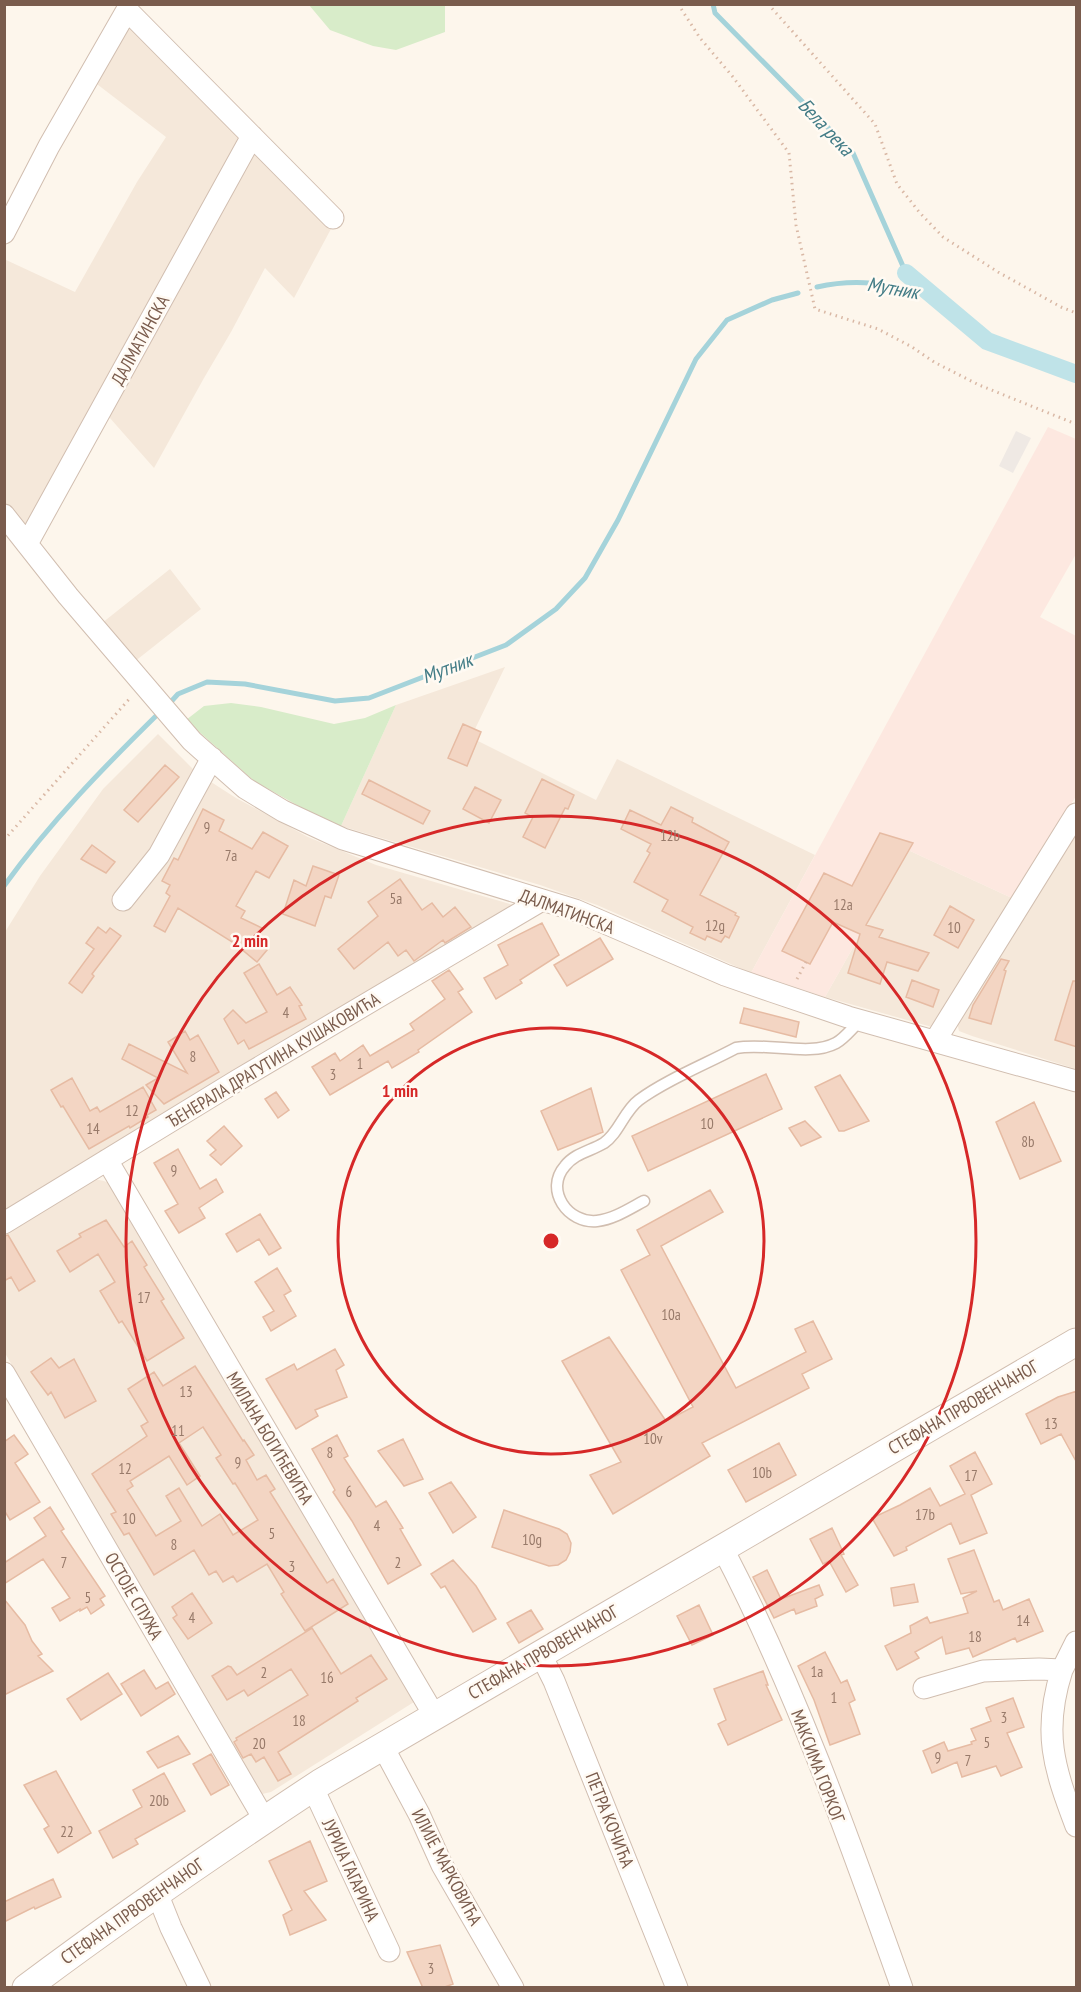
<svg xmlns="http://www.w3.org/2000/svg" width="1081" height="1992" font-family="'PT Sans Narrow',sans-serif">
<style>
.residential{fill:#f5e8da}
.commercial{fill:#fde8e0}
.industrial{fill:#efe9e4}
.green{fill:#d8ecc9}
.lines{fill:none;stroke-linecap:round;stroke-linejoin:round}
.stream{stroke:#a5d3da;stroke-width:5}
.canal{stroke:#bfe3e8;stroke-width:18}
.building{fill:#f3d5c3;stroke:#e6bba3;stroke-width:1.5;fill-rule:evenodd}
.service-casing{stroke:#d1beb0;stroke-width:13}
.minor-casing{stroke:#d1beb0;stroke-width:23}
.tertiary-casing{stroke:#d1beb0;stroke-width:29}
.path{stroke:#d9b8a5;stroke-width:3;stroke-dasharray:1.5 4.5;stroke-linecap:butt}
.service{stroke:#fff;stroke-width:10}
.minor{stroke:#fff;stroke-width:21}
.tertiary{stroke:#fff;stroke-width:27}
.ring{fill:none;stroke:#d62828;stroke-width:3}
.labels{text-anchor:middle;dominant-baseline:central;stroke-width:5;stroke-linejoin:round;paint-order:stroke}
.number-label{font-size:15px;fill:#987a6a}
.street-label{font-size:18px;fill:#7a5c4d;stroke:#fffaf3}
.water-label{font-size:20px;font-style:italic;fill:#437c86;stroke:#fffaf3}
.centre{fill:#d62828;stroke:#fffaf3;stroke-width:3}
.ring-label{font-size:18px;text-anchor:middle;font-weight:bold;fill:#d62828;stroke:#fffaf3;stroke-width:5;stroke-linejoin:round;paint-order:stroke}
</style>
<rect width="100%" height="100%" fill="#fdf6ec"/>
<!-- residential -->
<path class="residential" d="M129,27L332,227L294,298L265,268L231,332L204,378L154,468L102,409L27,542L5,516L4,259L75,292L137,182L166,137L89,78Z
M170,569L201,609L129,666L97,627Z
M505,667L475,729L481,732L478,741L596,800L617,759L815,855L751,973L597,905L540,885L341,826L396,705Z
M158,734L197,773L236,798L308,837L376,865L513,905L5,1212V932L40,876L103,789Z
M1076,825V1069L972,1036L959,1031L957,1022Z
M908,850L1014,899L932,1027L825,997Z
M89,1178L104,1181L111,1184L414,1702L271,1792L262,1794L257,1791L5,1353L4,1230Z"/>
<!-- commercial -->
<path class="commercial" d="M1048,427L1076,439V554L1040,617L1076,636V796L1014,899L908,850L825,997L751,973Z"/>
<!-- industrial -->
<path class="industrial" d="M1016,431L1031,438L1013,473L999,466Z"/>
<!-- green -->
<path class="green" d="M309,5H445V32L396,50L373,46L330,30Z
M231,703L261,707L334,724L365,718L396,705L341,826L322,819L254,781L186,720L204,706Z"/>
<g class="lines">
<!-- stream -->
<path class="stream" d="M713,4L715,13L853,153L906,273
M817,287C861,277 890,285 932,295
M168,705L178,694L207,682L245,684L335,701L369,698L506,645L556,609L585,578L618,520L696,359L727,320L772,300L798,293
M4,886C50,822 105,766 161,711"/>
<!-- canal -->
<path class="canal" d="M906,273L987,341L1076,374"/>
</g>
<!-- building -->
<path class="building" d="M463,724L481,732L467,766L448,758Z
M165,765L179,777L138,822L124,810Z
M542,779L574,795L568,809L565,808L545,848L523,837L533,817L525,813Z
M369,780L430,811L423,824L362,794Z
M475,787L501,800L489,823L463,809Z
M671,807L693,818L692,822L729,842L700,895L736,913L735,915L739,917L729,938L725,936L721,942L707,936L705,940L690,933L693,927L662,911L668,900L634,882L650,853L647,851L651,844L621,829L630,810L661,825Z
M203,809L224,820L219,831L252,849L263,832L288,846L269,878L256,871L236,906L245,911L241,918L262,928L255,940L267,950L257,962L234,943L178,908L165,932L154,926L170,896L166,893L170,885L162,881L174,858L178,860Z
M880,833L913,843L866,925L883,930L879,937L929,953L918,971L887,962L880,984L848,973L860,934L833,922L810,964L782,951L824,873L852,886Z
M92,845L115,862L106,873L81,859Z
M313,866L339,875L331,898L325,896L315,926L283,914L294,880L306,886Z
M400,879L422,910L432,903L443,917L455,907L471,927L445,943L443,940L414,961L406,950L398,956L388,942L354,969L338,949L378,916L368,902Z
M950,906L974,920L958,948L934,935Z
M542,923L559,955L520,980L522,983L496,999L484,978L508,965L498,945Z
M98,927L106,933L110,928L121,936L92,974L94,976L82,993L69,983L94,949L86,943Z
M600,938L613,959L567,986L554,965Z
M1001,959L1009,961L1004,970L1006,971L991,1024L969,1018L973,1005Z
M259,964L277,995L290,987L302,1005L299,1006L306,1019L249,1049L244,1040L238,1044L224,1019L233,1010L246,1023L267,1012L244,973Z
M449,970L463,989L458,992L472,1012L418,1050L419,1052L392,1068L388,1061L330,1095L312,1067L335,1053L340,1061L363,1045L370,1056L414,1030L410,1024L445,999L432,981Z
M912,980L939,990L933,1007L906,997Z
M1073,981H1077V1047L1055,1040Z
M744,1008L799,1022L796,1037L740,1023Z
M185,1031L190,1040L198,1035L219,1072L164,1104L146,1085L158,1078L122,1059L129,1044L187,1073L168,1042Z
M766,1074L782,1109L648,1171L632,1136Z
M840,1075L869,1121L844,1131H839L815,1087Z
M72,1078L90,1111L97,1107L100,1112L143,1087L156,1110L147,1115L148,1117L130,1128L129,1126L89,1149L63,1106L61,1107L51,1090Z
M591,1088L603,1132L558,1150L541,1111Z
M276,1092L289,1110L278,1118L265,1099Z
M1034,1102L1061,1161L1020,1179L996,1122Z
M805,1121L821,1137L801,1146L789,1128Z
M224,1126L242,1146L221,1165L210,1155L216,1150L207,1141Z
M178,1149L200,1189L216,1179L223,1192L199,1208L205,1218L179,1233L165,1211L178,1204L154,1163Z
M710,1190L723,1212L661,1246L736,1388L806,1352L795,1329L813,1321L832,1359L802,1374L809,1388L702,1443L710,1456L613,1514L590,1475L621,1462L562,1361L609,1337L666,1421L693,1407L621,1270L650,1255L637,1230Z
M260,1214L281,1248L269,1255L259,1239L237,1252L226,1234Z
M106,1220L124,1247L132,1241L147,1265L144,1267L164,1299L161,1301L184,1338L147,1361L122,1321L119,1323L100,1291L115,1282L98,1254L70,1272L57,1251L81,1237L79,1234Z
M8,1235L35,1281L19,1291L11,1277L4,1281V1236Z
M277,1268L291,1291L284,1295L296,1316L271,1331L263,1317L274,1311L255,1282Z
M335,1349L344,1365L336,1370L347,1397L315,1410L318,1416L296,1429L266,1379L294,1364L297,1370Z
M51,1358L59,1368L74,1359L96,1401L65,1418L51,1392L48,1395L31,1372Z
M195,1366L243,1441L244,1440L254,1455L246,1460L257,1480L266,1475L275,1489L270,1492L327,1583L333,1579L348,1604L305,1631L281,1594L284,1592L267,1564L237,1582L233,1576L223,1582L216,1571L209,1575L194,1550L154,1575L129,1533L124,1535L111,1514L116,1512L92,1474L147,1436L141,1426L148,1422L128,1389L154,1372L163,1386ZM203,1427L221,1455L216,1458L233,1484L235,1483L258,1520L233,1535L220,1514L202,1526L179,1488L166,1496L181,1521L156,1536L127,1490L133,1486L130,1481L169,1456L187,1485L200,1476L179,1443Z
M1077,1391V1463L1061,1434L1041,1444L1026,1414L1058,1397Z
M14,1435L28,1454L15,1463L40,1502L10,1520L4,1510V1442Z
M337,1435L348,1456L344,1458L376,1507L386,1501L403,1528L400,1529L421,1565L388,1584L352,1521L333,1492L335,1490L312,1449Z
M403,1439L423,1479L404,1486L378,1451Z
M779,1443L796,1475L746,1502L728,1470Z
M975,1452L992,1484L971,1495L987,1533L960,1544L951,1523L906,1547L907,1550L894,1556L872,1518L900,1505L930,1488L940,1506L965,1494L950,1466Z
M451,1482L476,1517L453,1533L429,1493Z
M50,1507L64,1529L61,1531L105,1596L100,1599L104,1605L91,1614L87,1607L80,1611V1609L60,1621L52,1608L70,1598L43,1559L4,1584V1563L46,1536L34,1518Z
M504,1510L559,1529L567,1534L571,1543L570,1552L566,1560L558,1565L549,1566L492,1547Z
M832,1528L844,1554L841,1555L858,1585L846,1592L829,1561L823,1564L810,1539Z
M974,1550L994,1602L999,1600L1003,1610L1029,1599L1043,1631L1017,1642L1015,1638L973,1657L969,1648L946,1654L942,1637L915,1652L919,1658L897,1670L885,1646L911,1633L910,1626L927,1617L930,1623L968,1613L963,1598L977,1591L961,1594L948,1559Z
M453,1560L476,1586L496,1619L473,1632L445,1586L441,1588L431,1574Z
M767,1570L781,1599L819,1585L823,1595L815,1599L817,1606L796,1614L794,1609L774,1618L753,1577Z
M914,1584L918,1602L894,1606L891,1588Z
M192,1593L212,1623L188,1639L173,1618L177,1615L172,1607Z
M4,1599L25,1625L32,1641L42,1654L38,1656L53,1671L4,1695Z
M699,1605L713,1635L692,1645L677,1616Z
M531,1610L543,1629L519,1643L507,1623Z
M312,1628L341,1674L371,1655L387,1679L356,1698L358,1701L278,1752L291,1774L278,1781L264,1757L256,1762L251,1754L243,1758L234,1742L237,1740L236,1738L308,1695L291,1669L248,1696L244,1690L227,1700L212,1676L228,1666L231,1667L237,1675Z
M825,1652L841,1683L847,1680L855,1700L849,1703L860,1734L830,1745L814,1700L798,1666Z
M144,1670L156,1689L168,1682L175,1694L141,1716L121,1684Z
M763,1671L768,1685H766L782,1720L728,1745L718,1724L726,1720L714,1689Z
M108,1673L122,1694L81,1720L67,1699Z
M1013,1698L1024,1727L1007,1733L1022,1767L1001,1776L996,1766L962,1777L957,1762L932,1773L923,1751L944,1742L948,1751L972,1744L971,1742L976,1740L971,1729L991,1721L986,1708Z
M178,1736L190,1754L158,1768L147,1752Z
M211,1754L229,1785L211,1795L193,1764Z
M56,1771L91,1833L58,1853L44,1829L49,1826L24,1785Z
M164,1773L185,1811L135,1839L138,1844L113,1858L99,1831L142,1807L133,1790Z
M310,1841L327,1881L304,1891L326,1920L290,1935L283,1915L292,1910L269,1861Z
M53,1879L61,1897L35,1909L34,1907L4,1922V1902Z
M440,1945L453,1984L442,1988H423L407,1952Z"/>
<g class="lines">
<defs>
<path id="service" d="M644,1201C629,1209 614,1219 597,1221C568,1224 544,1190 565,1166C575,1153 591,1151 604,1143C619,1133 624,1111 639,1100C666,1080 706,1064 736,1048C767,1042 810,1057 836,1043C845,1038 853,1027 861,1020"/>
<path id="minor" d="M4,233L49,146L127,10L333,218
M4,515L68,596L192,741L245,788L283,811L343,839L575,910L725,975L771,991L848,1017L1076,1081
M27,544L252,136
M123,900L159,855L212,758
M935,1041L1076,814
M107,1160L434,1715
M4,1223L238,1080L542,900
M4,1373L264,1819
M723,1549C796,1689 849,1839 902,1988
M540,1653L554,1681L677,1988
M1062,1670C1042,1732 1054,1768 1076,1826
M924,1688L983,1671L1039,1669L1062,1670L1076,1642
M382,1745L419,1814L442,1865L513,1988
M313,1788L389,1951
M157,1893L171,1928L200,1988"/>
<path id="tertiary" d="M26,1988C122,1916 220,1849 320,1783L1076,1342"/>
</defs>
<!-- service casing -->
<use href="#service" class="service-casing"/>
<!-- minor casing -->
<use href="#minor" class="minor-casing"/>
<!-- tertiary casing -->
<use href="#tertiary" class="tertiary-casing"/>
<!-- path -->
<path class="path" d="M678,4L700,38L733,77L789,153L796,225L815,309L878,329L912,347L934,362L979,385L1076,424
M768,4L875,124L897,184L920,213L943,237L998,272L1061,307L1076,313
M4,840L131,697
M797,979L806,962"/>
<!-- service -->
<use href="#service" class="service"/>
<!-- minor -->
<use href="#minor" class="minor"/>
<!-- tertiary -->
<use href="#tertiary" class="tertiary"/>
</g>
<!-- distance rings -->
<g class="ring">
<circle cx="551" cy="1241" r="213"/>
<circle cx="551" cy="1241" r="425"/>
</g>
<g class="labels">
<!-- number labels -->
<g class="number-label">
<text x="207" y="827">9</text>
<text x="670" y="835">12b</text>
<text x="231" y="855">7a</text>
<text x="396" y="898">5a</text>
<text x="843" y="904">12a</text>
<text x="715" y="925">12g</text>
<text x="954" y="927">10</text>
<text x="286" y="1012">4</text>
<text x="193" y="1056">8</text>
<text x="360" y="1063">1</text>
<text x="333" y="1074">3</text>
<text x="132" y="1110">12</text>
<text x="707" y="1123">10</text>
<text x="93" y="1128">14</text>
<text x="1028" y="1141">8b</text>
<text x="174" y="1170">9</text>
<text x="144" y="1297">17</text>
<text x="671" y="1314">10a</text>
<text x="186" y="1391">13</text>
<text x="1051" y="1423">13</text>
<text x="178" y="1430">11</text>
<text x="653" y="1438">10v</text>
<text x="330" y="1452">8</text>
<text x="238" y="1462">9</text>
<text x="125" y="1468">12</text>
<text x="762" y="1472">10b</text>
<text x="971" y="1475">17</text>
<text x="349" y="1491">6</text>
<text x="925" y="1514">17b</text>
<text x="129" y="1518">10</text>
<text x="377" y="1525">4</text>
<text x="272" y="1533">5</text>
<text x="532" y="1539">10g</text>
<text x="174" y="1544">8</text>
<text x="64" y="1562">7</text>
<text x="398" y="1562">2</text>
<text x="292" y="1566">3</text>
<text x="88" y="1597">5</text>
<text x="192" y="1617">4</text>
<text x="1023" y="1620">14</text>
<text x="975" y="1636">18</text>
<text x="817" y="1671">1a</text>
<text x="264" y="1672">2</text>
<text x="327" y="1677">16</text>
<text x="834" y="1697">1</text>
<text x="1004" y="1717">3</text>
<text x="299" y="1720">18</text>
<text x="987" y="1742">5</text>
<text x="259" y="1743">20</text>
<text x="938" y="1757">9</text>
<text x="968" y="1760">7</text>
<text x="159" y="1800">20b</text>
<text x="67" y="1831">22</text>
<text x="431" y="1968">3</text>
</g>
<!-- street labels -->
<g class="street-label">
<text transform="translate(140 340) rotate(-61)">ДАЛМАТИНСКА</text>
<text transform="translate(567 911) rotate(20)">ДАЛМАТИНСКА</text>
<text transform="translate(273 1060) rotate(-31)">ЂЕНЕРАЛА ДРАГУТИНА КУШАКОВИЋА</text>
<text transform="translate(963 1407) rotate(-30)">СТЕФАНА ПРВОВЕНЧАНОГ</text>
<text transform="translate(270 1438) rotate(59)">МИЛАНА БОГИЋЕВИЋА</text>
<text transform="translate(134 1596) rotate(60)">ОСТОЈЕ СПУЖА</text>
<text transform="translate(543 1652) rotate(-30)">СТЕФАНА ПРВОВЕНЧАНОГ</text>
<text transform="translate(818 1766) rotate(69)">МАКСИМА ГОРКОГ</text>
<text transform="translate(610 1820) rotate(68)">ПЕТРА КОЧИЋА</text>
<text transform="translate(447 1867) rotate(62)">ИЛИЈЕ МАРКОВИЋА</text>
<text transform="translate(351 1870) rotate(65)">ЈУРИЈА ГАГАРИНА</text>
<text transform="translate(132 1911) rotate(-35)">СТЕФАНА ПРВОВЕНЧАНОГ</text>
</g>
<!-- water labels -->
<g class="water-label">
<text transform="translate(826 127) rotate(47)">Бела река</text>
<text transform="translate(893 288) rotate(10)">Мутник</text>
<text transform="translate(447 668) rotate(-21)">Мутник</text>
</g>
</g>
<circle cx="551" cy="1241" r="9" class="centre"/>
<g class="ring-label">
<text x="250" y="947">2 min</text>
<text x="400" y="1097">1 min</text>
</g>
<!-- border -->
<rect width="1081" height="1992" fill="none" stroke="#7a5c4d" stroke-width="12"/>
</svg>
